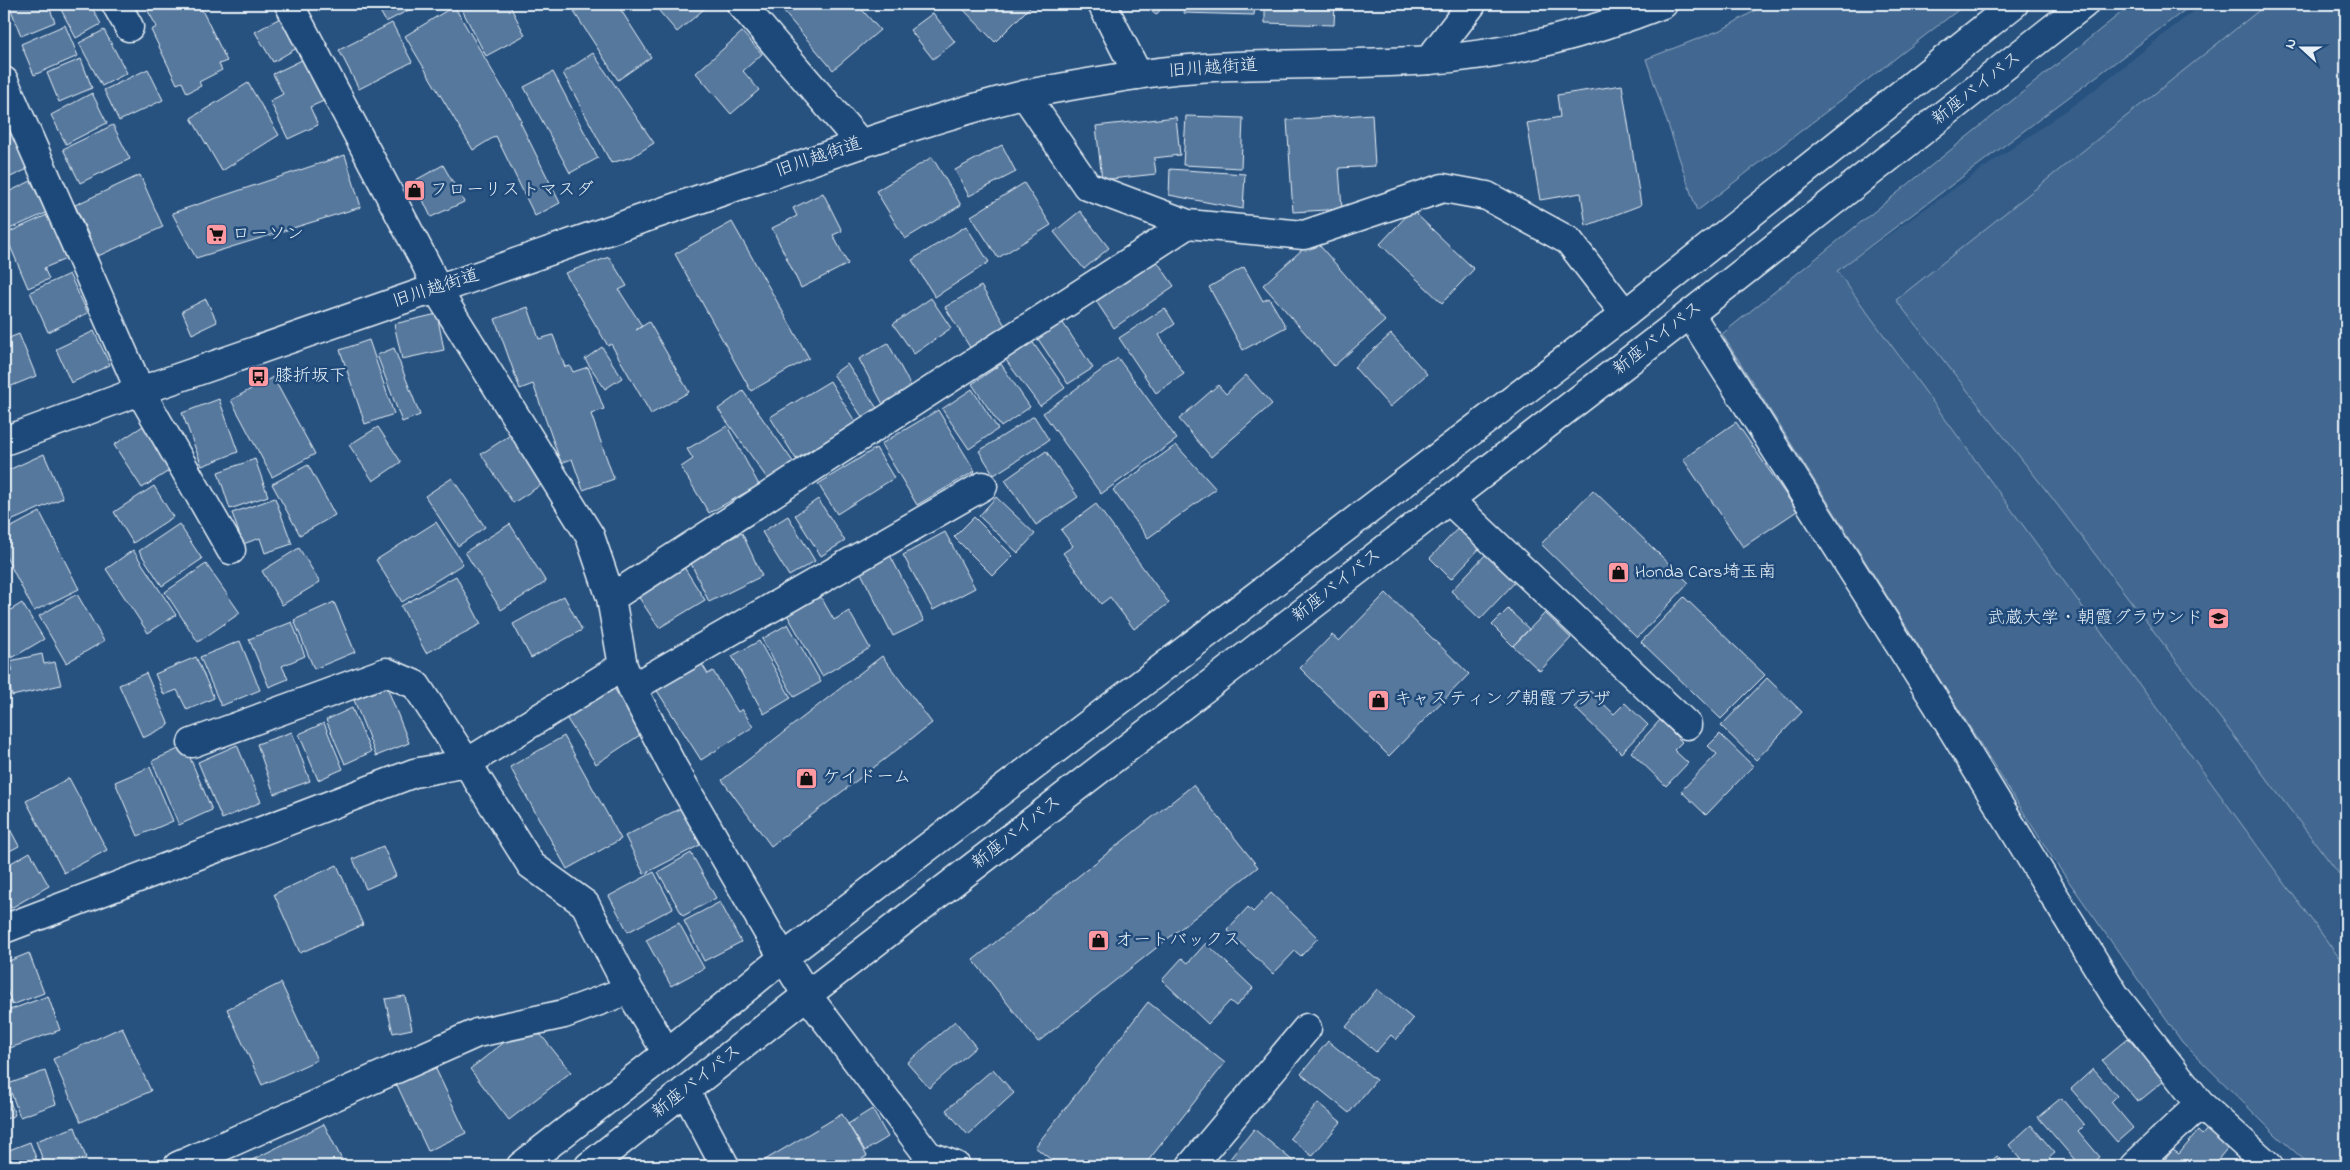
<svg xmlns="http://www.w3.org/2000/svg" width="2350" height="1170" font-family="'Indie Flower','Klee One',sans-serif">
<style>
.built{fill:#355d88}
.green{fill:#436891;stroke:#96acc4}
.building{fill:#57789d;stroke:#e8f1f8}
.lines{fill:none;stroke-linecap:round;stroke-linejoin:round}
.minor-casing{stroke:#e8f1f8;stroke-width:31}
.major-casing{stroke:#e8f1f8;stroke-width:31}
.highway-casing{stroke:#e8f1f8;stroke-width:31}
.minor{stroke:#1f4a7a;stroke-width:28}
.major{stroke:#1f4a7a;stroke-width:28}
.highway{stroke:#1f4a7a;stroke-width:28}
.labels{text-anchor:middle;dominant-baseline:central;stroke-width:5;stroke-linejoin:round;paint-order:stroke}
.street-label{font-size:18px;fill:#e8f1f8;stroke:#1f4a7a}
.poi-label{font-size:18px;fill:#e8f1f8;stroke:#1f4a7a;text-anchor:start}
</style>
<rect width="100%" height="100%" fill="#27517f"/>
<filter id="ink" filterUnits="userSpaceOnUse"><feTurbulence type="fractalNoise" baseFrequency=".02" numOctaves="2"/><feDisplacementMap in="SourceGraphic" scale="10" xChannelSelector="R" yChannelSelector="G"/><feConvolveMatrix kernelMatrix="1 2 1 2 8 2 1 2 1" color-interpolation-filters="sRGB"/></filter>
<g filter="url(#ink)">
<!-- built -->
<path class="built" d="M2202,4H2346V967L1837,271L2089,94Z"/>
<!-- green -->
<path class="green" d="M1766,4H1966L1697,211L1646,59L1723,29Z
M2132,4H2193L1837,271L2346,967V1166H2311L2277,1136L2182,1042L2053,859L1722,334Z
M2267,4H2346V883L2049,494L1896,300Z"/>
<!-- building -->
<path class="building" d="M17,4H48L55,22L21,36L10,7Z
M58,4H90L101,24L76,38Z
M144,4H191L194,9L200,6L227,61L219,64L222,70L199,82L201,86L187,93L182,82L177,84L151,30L157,27Z
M376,4H420L386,22Z
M459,4H509L525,35L486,56Z
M586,4H617L651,57L618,80L574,12Z
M653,4H710L677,32Z
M777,4H857L880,30L833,70Z
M958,4H1033L995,42Z
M1143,4H1165L1156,15Z
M1184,4H1255L1254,15L1184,13Z
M1265,4H1335L1334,25L1265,23Z
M454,6L522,121L520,122L560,203L535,216L496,136L473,150L405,36Z
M933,13L955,42L933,59L910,30Z
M280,18L297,48L273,62L255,32Z
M392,23L412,62L359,89L339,50Z
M65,25L78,56L34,75L21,44Z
M104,30L127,73L102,86L79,43Z
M742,32L762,54L743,71L759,90L731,114L696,73Z
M593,53L654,143L632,157L611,163L563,73Z
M306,58L326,100L310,107L318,125L288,139L270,101L283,94L273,74Z
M81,59L92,88L59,102L47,73Z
M148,69L163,100L119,121L104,90Z
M553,72L598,158L570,173L524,87Z
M248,83L279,135L222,171L191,118Z
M1622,85L1641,205L1586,226L1581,193L1540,200L1527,123L1560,117L1557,95Z
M92,93L107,123L66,144L51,115Z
M4,102L14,124L4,129Z
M1372,114L1375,166L1339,168L1342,209L1293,212L1287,120Z
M1186,116L1243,118L1241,168L1183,165Z
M1176,117L1180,155L1154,158L1156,174L1102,180L1096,126Z
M113,125L130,159L80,183L63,149Z
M15,132L32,167L4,180V137Z
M1002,145L1016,172L969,196L955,170Z
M345,155L361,207L196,258L172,213Z
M932,157L961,205L905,239L876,191Z
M443,165L464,202L431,217L414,181Z
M1170,169L1245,174L1243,209L1169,195Z
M140,175L163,227L98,256L75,205Z
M31,181L46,213L5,231L4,194Z
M1024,183L1051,225L998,258L971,216Z
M823,193L842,231L833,235L848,264L801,288L772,228L797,216L793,208Z
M1412,210L1474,269L1442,303L1380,244Z
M1080,211L1109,248L1084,269L1054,232Z
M47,215L66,259L44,268L49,279L28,288L5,234Z
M732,222L809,358L751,391L675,254Z
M966,226L989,262L935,297L912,260Z
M1314,239L1385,321L1334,366L1263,285Z
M1152,254L1174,286L1114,328L1092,295Z
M609,257L627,286L619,290L642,326L636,330L649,322L689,392L651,414L611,344L608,346L565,273Z
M1244,267L1263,301L1269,298L1286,327L1243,350L1209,287Z
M69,274L88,313L48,332L30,292Z
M981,286L1006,327L971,349L945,307Z
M931,298L951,328L914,354L893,324Z
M206,299L217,322L192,334L182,311Z
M528,307L539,339L553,335L565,367L570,366L573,372L588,367L604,409L591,414L614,479L583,490L572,459L561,463L533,384L520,389L495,319Z
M1165,308L1175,324L1159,335L1184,374L1156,393L1119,338Z
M437,314L444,350L402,359L394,324Z
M1061,320L1093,368L1068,384L1036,336Z
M94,331L110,365L71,383L56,349Z
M19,334L36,376L4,389V340Z
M1391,334L1427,374L1390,407L1354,367Z
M369,340L394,414L365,424L340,350Z
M1031,340L1065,388L1040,406L1005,359Z
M888,343L915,394L886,410L859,359Z
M602,347L622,378L605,389L585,359Z
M394,348L420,415L402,422L377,355Z
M1118,358L1177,439L1101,494L1043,413Z
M847,364L883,417L869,427L833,374Z
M1001,364L1030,407L1001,427L972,384Z
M1246,375L1272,404L1211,457L1179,419L1218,385L1226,394Z
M273,377L315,454L272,477L231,400Z
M830,381L856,423L796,459L770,417Z
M972,389L998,429L969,449L942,409Z
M743,391L794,463L769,481L718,409Z
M219,399L238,452L202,466L182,413Z
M938,410L975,471L917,505L881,444Z
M1034,416L1049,440L994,475L979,451Z
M1736,422L1797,511L1743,547L1683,459Z
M143,426L172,469L142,488L114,445Z
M727,426L759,485L709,513L681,467L693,459L687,449Z
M378,427L401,462L373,481L349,445Z
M512,434L544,483L513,503L481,454Z
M1176,445L1216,489L1148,538L1113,490Z
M876,448L894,478L837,514L818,484Z
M1046,451L1078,497L1036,525L1005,480Z
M44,454L63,498L4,524V472Z
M255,459L268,496L230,509L218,472Z
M308,465L335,515L300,535L272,484Z
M452,478L485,527L458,546L425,496Z
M154,486L173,517L133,543L114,512Z
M1593,490L1689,583L1637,638L1541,544Z
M996,497L1035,534L1018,553L979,516Z
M275,498L292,544L265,553L260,538L243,544L232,513Z
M818,499L845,541L821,556L795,515Z
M1096,504L1169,603L1134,629L1110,597L1101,604L1063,553L1073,546L1061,530Z
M40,512L79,589L34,611L4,553V531Z
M788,516L815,561L789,576L762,532Z
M974,517L1013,556L993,576L954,537Z
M436,522L463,564L402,602L376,560Z
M179,524L202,559L162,586L139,551Z
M510,524L546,582L501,610L465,552Z
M1460,526L1481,547L1451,579L1430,558Z
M945,532L975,588L933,610L903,555Z
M742,533L762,576L709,602L689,559Z
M299,548L320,582L282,605L262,571Z
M133,550L176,615L148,633L106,569Z
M1489,551L1518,579L1480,619L1451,591Z
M890,555L924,621L893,636L860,571Z
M206,564L240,613L198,642L165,592Z
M682,564L705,600L659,628L636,593Z
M456,576L481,624L426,653L401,606Z
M1386,593L1469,674L1389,756L1300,668L1332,635L1339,641Z
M77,594L104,641L66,663L39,616Z
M819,594L834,620L849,611L870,648L822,676L786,613Z
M564,596L582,630L531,658L513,624Z
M1684,597L1765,675L1721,719L1641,642Z
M334,602L355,652L314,669L294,620Z
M22,603L44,639L12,658L4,643V614Z
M1508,609L1529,629L1513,646L1492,625Z
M1545,613L1571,638L1540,671L1513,646Z
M292,622L305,656L282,666L288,679L269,687L249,639Z
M788,624L821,682L794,697L762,639Z
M240,641L260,690L221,706L200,657Z
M759,641L791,698L764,714L732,656Z
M42,654L44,664L55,662L61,685L12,696L7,672L13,671L10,661Z
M882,656L932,723L771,846L722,780Z
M196,657L214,698L187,710L177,690L164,695L155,674Z
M700,661L708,674L713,671L738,712L742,709L753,727L701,760L656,689Z
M146,673L169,725L143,738L119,685Z
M1767,678L1802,712L1756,760L1721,726Z
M612,685L643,733L596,764L565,716Z
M387,687L409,743L376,756L354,700Z
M1590,691L1614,714L1625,703L1648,725L1621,753L1574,707Z
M352,708L371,752L345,764L326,720Z
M1660,720L1682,742L1674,750L1688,763L1666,786L1631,752Z
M324,723L343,769L318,780L299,734Z
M292,732L310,781L274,794L257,744Z
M1720,734L1753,766L1706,815L1681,791L1717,754L1708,746Z
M564,736L621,839L567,869L510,767Z
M237,745L261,802L222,819L198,762Z
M185,746L212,810L179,825L152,761Z
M150,767L173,821L138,836L115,782Z
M69,778L107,850L64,873L26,801Z
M1193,785L1258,867L1038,1042L973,960Z
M681,808L700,845L644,874L625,836Z
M4,818L19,846L4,854Z
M383,846L396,876L366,889L353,859Z
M30,852L49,886L11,908L4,896V867Z
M691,853L716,898L683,916L658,872Z
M337,865L363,925L300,953L274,894Z
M654,872L673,908L628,932L609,896Z
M1271,893L1318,938L1301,956L1295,951L1273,974L1227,930L1248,907L1253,912Z
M720,902L741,942L704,961L684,921Z
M679,923L704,968L671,986L646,940Z
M1206,943L1253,988L1236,1006L1230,1001L1208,1024L1162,980L1182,958L1188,963Z
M29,953L44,993L12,1005L4,981V963Z
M281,983L317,1060L262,1085L227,1009Z
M1377,989L1413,1019L1396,1040L1391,1035L1376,1052L1346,1027Z
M48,996L60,1030L10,1048L4,1030V1012Z
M405,996L412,1029L393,1033L385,999Z
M1148,1002L1225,1063L1144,1166H1081L1074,1161L1070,1166H1059L1035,1147Z
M955,1021L976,1047L929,1088L907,1063Z
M122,1027L151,1091L81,1122L53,1059Z
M516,1033L541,1035L571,1072L509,1120L470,1069Z
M2128,1038L2139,1051L2144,1047L2169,1077L2138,1102L2102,1060Z
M1328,1041L1376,1080L1349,1113L1301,1074Z
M434,1065L466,1133L428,1151L396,1083Z
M993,1069L1014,1093L968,1135L946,1110Z
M2093,1069L2117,1096L2111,1102L2133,1128L2117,1142L2071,1089Z
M45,1071L56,1104L20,1117L8,1084Z
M4,1085L15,1115L4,1120Z
M2061,1098L2084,1125L2078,1131L2100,1157L2089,1166H2080L2038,1117Z
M1318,1103L1341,1122L1312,1156L1290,1138Z
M872,1109L888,1137L865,1151L848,1124Z
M842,1114L867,1156L850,1166H762L760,1163Z
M324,1124L345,1166H240Z
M2031,1125L2055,1153L2049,1158L2056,1166H2027L2009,1145Z
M75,1127L86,1158L62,1166H45L36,1141Z
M2209,1127L2230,1145L2216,1162L2219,1166H2159L2173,1150L2179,1154L2198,1131L2202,1135Z
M1254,1129L1299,1166H1224Z
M30,1142L39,1166H4V1152Z
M2241,1155L2253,1166H2231Z
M1997,1156L2007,1166H1986Z"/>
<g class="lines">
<defs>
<path id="minor" d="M116,4L129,27
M289,4L427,266L437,290L590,536L611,598L623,666L632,688L673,767L769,934L807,995L928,1155L956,1166
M741,4L861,144
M1102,4L1138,75
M1429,60L1472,4
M4,81L140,391L231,550
M1025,95L1087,186L1188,224L1304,235L1443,188L1487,196L1569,241L1625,314
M1690,314L1937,704L2116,997L2200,1104L2269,1166
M1449,500L1687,725
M611,598L1188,224
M632,688L983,486
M192,743L386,672L416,685L467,763L623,666
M4,929L414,773L467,763L531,865L585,904L629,990L667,1053
M686,1092L725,1166
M178,1166L477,1033L564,1014L629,990
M1191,1166L1307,1028
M2134,1166L2200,1104"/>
<path id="major" d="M4,441L140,391L419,294L437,290C547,252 657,213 768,176C852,147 937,116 1023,95C1060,87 1099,81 1136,75C1233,60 1332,67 1429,60C1513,54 1586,34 1663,4"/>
<path id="highway" d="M521,1166L667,1053L784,957L1625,314L2014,4
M589,1166L807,995L1690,314L2084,4"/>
</defs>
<!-- minor casing -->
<use href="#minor" class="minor-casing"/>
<!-- major casing -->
<use href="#major" class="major-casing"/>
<!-- highway casing -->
<use href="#highway" class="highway-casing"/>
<!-- minor -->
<use href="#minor" class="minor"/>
<!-- major -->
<use href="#major" class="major"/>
<!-- highway -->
<use href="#highway" class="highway"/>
</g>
</g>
<!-- icons -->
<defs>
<symbol id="shop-square" viewBox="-11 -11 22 22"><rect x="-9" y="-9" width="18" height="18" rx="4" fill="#ff9aa2" stroke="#1f4a7a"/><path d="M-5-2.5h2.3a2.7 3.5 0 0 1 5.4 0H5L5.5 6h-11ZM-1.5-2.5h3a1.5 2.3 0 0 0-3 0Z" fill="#111"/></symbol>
<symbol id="supermarket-square" viewBox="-11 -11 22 22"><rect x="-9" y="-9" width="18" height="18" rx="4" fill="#ff9aa2" stroke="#1f4a7a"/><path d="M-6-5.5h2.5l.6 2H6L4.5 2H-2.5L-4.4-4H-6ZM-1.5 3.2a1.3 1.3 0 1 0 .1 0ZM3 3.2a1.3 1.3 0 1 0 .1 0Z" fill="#111"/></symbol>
<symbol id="bus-square" viewBox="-11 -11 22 22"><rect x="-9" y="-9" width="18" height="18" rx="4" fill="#ff9aa2" stroke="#1f4a7a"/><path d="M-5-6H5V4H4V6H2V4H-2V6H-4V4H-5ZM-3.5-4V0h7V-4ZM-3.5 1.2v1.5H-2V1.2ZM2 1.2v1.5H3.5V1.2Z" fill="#111"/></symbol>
<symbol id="university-square" viewBox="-11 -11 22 22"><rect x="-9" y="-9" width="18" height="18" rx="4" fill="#ff9aa2" stroke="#1f4a7a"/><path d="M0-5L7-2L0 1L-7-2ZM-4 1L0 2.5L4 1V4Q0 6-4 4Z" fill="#111"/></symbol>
</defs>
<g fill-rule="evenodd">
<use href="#shop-square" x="402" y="178" width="25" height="25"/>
<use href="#supermarket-square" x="204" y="222" width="25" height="25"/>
<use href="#bus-square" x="246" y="364" width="25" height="25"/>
<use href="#shop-square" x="1606" y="560" width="25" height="25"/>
<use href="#university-square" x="2206" y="606" width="25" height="25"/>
<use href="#shop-square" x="1366" y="688" width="25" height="25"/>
<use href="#shop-square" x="794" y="766" width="25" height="25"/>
<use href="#shop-square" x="1086" y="928" width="25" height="25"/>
</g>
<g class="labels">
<!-- street labels -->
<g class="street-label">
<text transform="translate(1213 69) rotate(-4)">旧川越街道</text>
<text transform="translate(1977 89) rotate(-38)">新座バイパス</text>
<text transform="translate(819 158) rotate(-19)">旧川越街道</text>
<text transform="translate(436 289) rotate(-18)">旧川越街道</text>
<text transform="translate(1658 339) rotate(-38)">新座バイパス</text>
<text transform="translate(1337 586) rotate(-38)">新座バイパス</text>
<text transform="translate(1017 833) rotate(-38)">新座バイパス</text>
<text transform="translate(697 1082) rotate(-38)">新座バイパス</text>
</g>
<!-- poi labels -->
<g class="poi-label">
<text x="430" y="191">フローリストマスダ</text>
<text x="232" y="235">ローソン</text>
<text x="275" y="377">膝折坂下</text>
<text x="1635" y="573">Honda Cars埼玉南</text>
<text x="2203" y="619" text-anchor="end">武蔵大学・朝霞グラウンド</text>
<text x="1394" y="700">キャスティング朝霞プラザ</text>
<text x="823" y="778">ケイドーム</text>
<text x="1115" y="941">オートバックス</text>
</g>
</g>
<!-- margin -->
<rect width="2350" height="1170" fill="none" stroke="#1f4a7a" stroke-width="20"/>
<rect x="10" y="10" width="2330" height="1150" fill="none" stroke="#e8f1f8" stroke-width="2" filter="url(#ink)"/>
<!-- north arrow -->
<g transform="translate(2302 48) rotate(291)" stroke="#1f4a7a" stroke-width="4" paint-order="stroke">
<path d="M0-4L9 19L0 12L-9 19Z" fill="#e8f1f8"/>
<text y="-8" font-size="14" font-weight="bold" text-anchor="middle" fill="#e8f1f8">N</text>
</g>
</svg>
